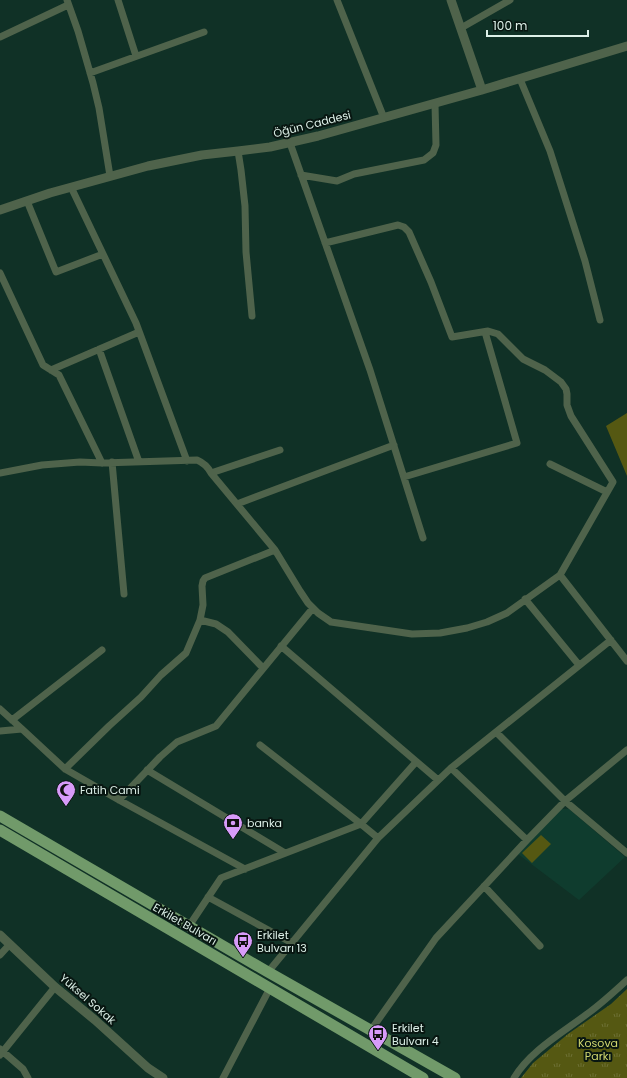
<svg xmlns="http://www.w3.org/2000/svg" width="627" height="1078" font-family="Poppins,sans-serif">
<style>
.built{fill:#0f3c2e}
.grass{fill:#555812}
.park{fill:url(#park-tufts)}
.lines{fill:none;stroke-linecap:round;stroke-linejoin:round}
.minor{stroke:#4f634b;stroke-width:7}
.tertiary{stroke:#4f634b;stroke-width:9}
.primary{stroke:#719a6a;stroke-width:11}
.labels{text-anchor:middle;dominant-baseline:central;stroke-width:4;stroke-linejoin:round;paint-order:stroke}
.street-label{font-size:11px;fill:#ddf0e8;stroke:#081611}
.poi-label{font-size:11px;fill:#ddf0e8;stroke:#081611;text-anchor:start}
.park-label{font-size:11px;fill:#d3d970;stroke:#081611}
</style>
<defs>
<pattern id="park-tufts" width="24" height="20" patternUnits="userSpaceOnUse"><rect width="24" height="20" fill="#555812"/><path d="M3 7l-1-3M5 7V3M7 7l1-3M15 17l-1-3M17 17v-4M19 17l1-3" fill="none" stroke="#6d7034"/></pattern>
</defs>
<rect width="100%" height="100%" fill="#103126"/>
<!-- built -->
<path class="built" d="M561,809H569L625,857L579,900L518,854Z"/>
<!-- grass -->
<path class="grass" d="M627,413V476L606,426Z
M541,835L551,844L532,863L522,853Z"/>
<!-- park -->
<path class="park" d="M627,989V1078H521L533,1063L568,1034L611,1004Z"/>
<g class="lines">
<!-- minor -->
<path class="minor" d="M67,0L78,31L93,83L99,108L110,176
M118,0L136,56
M337,0L384,118
M461,28L510,0
M0,37L68,5
M90,73L204,32
M520,79L550,151L585,261L600,320
M290,143L370,370L423,538
M238,151L241,170L245,206L246,252L252,316
M301,175L337,181L354,174L424,160L433,153L436,145L435,104
M71,187L136,323L187,461
M27,201L56,272L103,254
M325,243L398,225L404,227L409,232L431,282L452,337L488,331L498,334L523,359L545,370L561,382L566,389L567,394V405L571,416L613,482L560,575
M0,273L43,365L59,375L102,463
M99,349L139,462
M51,370L139,332
M112,462L124,594
M550,464L607,492
M0,473L42,465L80,462L102,463L197,460C204,463 208,467 211,473L275,550L300,591L308,603L318,613L331,622L412,634L440,633L467,628L487,622L507,613L560,575L627,661
M211,473L280,450
M404,477L517,443L485,332
M237,504L394,445
M525,599L579,665
M200,620L216,624L228,632L263,668
M281,646L438,780
M0,709L22,729
M12,720L102,650
M0,731L22,729L65,769L119,800L245,869
M496,732L565,801L627,853
M260,745L361,824L416,762
M451,768L527,840
M65,769L109,726L141,697L161,675L186,653L200,620L203,605L202,586L203,581L205,578L275,550
M147,770L285,853
M119,800L160,757L177,742L216,726L313,608
M484,886L540,946
M208,897L292,943
M189,926L221,878L361,824L378,838
M0,955L10,944
M268,972L378,838L451,768L611,640
M371,1030L436,938L527,840L565,801L627,750
M0,1049L23,1069L28,1078
M0,1055L55,987
M223,1078L270,988
M514,1078C530,1051 562,1033 587,1014C601,1004 614,992 627,980"/>
<!-- tertiary -->
<path class="tertiary" d="M451,0L482,90
M0,210L50,193L148,166L202,155L238,151L270,147L318,136L482,90L627,46
M0,935L55,987L95,1020L148,1068L163,1078"/>
<!-- primary -->
<path class="primary" d="M0,816L268,972L455,1078
M0,830L423,1078"/>
</g>
<!-- icons -->
<defs>
<symbol id="mosque-pin" viewBox="-11 -11 22 30"><path d="M0 17L-7.5 6A9.5 9.5 0 1 1 7.5 6Z" fill="#d79bf9" stroke="#081611"/><path d="M3.5-4.9A6 6 0 1 0 3.5 4.9A5 5 0 1 1 3.5-4.9Z" fill="#111"/></symbol>
<symbol id="bank-pin" viewBox="-11 -11 22 30"><path d="M0 17L-7.5 6A9.5 9.5 0 1 1 7.5 6Z" fill="#d79bf9" stroke="#081611"/><path d="M-6-4H6V4H-6ZM0-2.3a2.3 2.3 0 1 0 0 4.6a2.3 2.3 0 1 0 0-4.6Z" fill="#111"/></symbol>
<symbol id="bus-pin" viewBox="-11 -11 22 30"><path d="M0 17L-7.5 6A9.5 9.5 0 1 1 7.5 6Z" fill="#d79bf9" stroke="#081611"/><path d="M-5-6H5V4H4V6H2V4H-2V6H-4V4H-5ZM-3.5-4V0h7V-4ZM-3.5 1.2v1.5H-2V1.2ZM2 1.2v1.5H3.5V1.2Z" fill="#111"/></symbol>
</defs>
<g fill-rule="evenodd">
<use href="#mosque-pin" x="55" y="779" width="22" height="30"/>
<use href="#bank-pin" x="222" y="812" width="22" height="30"/>
<use href="#bus-pin" x="232" y="930" width="22" height="30"/>
<use href="#bus-pin" x="367" y="1023" width="22" height="30"/>
</g>
<g class="labels">
<!-- street labels -->
<g class="street-label">
<text transform="translate(312 124) rotate(-14)">Öğün Caddesi</text>
<text transform="translate(185 924) rotate(30)">Erkilet Bulvarı</text>
<text transform="translate(88 999) rotate(41)">Yüksel Sokak</text>
</g>
<!-- poi labels -->
<g class="poi-label">
<text x="80" y="790">Fatih Cami</text>
<text x="247" y="823">banka</text>
<text x="257" y="935">Erkilet<tspan x="257" dy="13">Bulvarı 13</tspan></text>
<text x="392" y="1028">Erkilet<tspan x="392" dy="13">Bulvarı 4</tspan></text>
</g>
<!-- park labels -->
<g class="park-label">
<text x="598" y="1043">Kosova<tspan x="598" dy="13">Parkı</tspan></text>
</g>
</g>
<!-- scale -->
<path d="M487 30v6h101v-6" fill="none" stroke="#ddf0e8" stroke-width="2"/>
<text x="493" y="30" font-size="12" fill="#ddf0e8" stroke="#081611" stroke-width="3" paint-order="stroke">100 m</text>
</svg>
